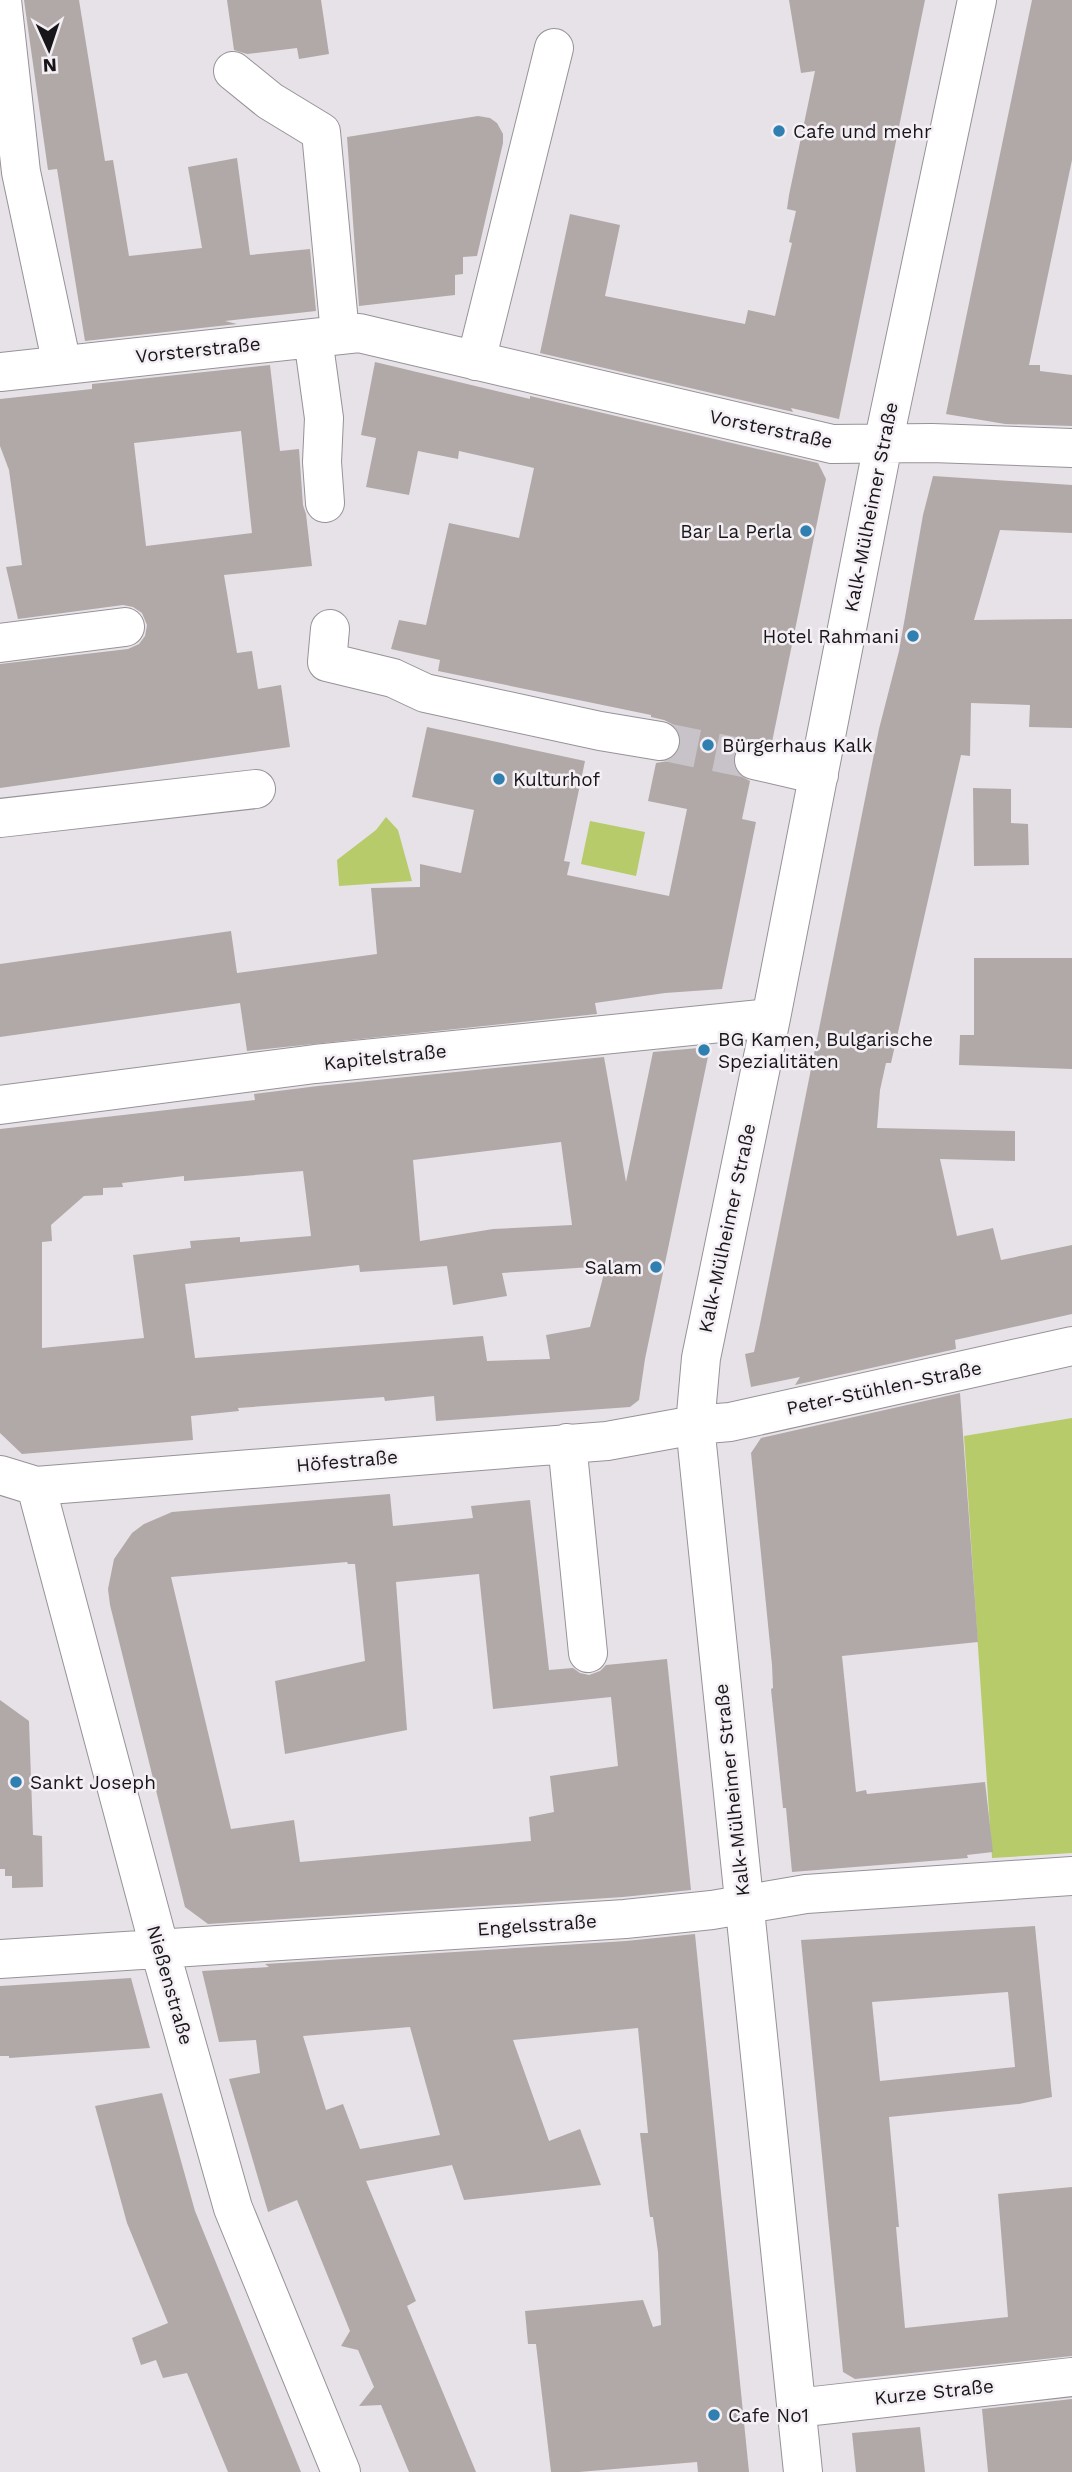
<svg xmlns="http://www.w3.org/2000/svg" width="1072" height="2472" font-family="'Work Sans',sans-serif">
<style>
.green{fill:#b7cb6b}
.building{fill:#b1a9a8;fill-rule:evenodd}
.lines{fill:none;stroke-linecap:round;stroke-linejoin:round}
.minor-tunnel{stroke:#c8c3c8;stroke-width:38;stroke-dasharray:38 19;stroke-linecap:butt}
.minor-casing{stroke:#979297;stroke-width:40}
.minor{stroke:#fff;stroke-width:38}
.poi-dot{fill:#2f7fb0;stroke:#f4eff4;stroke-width:2.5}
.labels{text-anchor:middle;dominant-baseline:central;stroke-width:5;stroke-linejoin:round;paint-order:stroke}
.poi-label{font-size:19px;fill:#181618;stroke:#f4eff4;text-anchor:start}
.street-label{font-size:19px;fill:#181618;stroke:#f4eff4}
</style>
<rect width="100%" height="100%" fill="#e7e2e7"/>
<!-- green -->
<path class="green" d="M386,817L398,830L412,881L339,886L337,860L376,830Z
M590,821L645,832L636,876L581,864Z
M1072,1418V1853L992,1858L964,1436Z"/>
<!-- building -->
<path class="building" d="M24,0H79L105,161L113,160L129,256L202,248L188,167L237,158L250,255L310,249L316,311L225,321L237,324L85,341L57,169L48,170Z
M227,0H321L329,54L299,59L297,48L247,54L234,50Z
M789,0H925L839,419L791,408L793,412L540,353L570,214L620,225L605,296L745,324L748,310L775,316L792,243L789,242L796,211L787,209L789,195L815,71L801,73Z
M1032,0H1072V160L1029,365H1040V371L1072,375V426L1005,424L946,414Z
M478,116L490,118L497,123L503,134V143L477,256L463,257V274L455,275V295L359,306L347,137Z
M375,362L530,399V396L818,463L826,479L772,742L758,739H747L738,746L733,756V766L739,775L750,781L742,819L756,822L722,989L665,993L595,1003L597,1014L247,1051L240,1003L0,1037V964L231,931L237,973L377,954L371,888L420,887V864L461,873L474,810L412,797L427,727L585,761L564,861L570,862L567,875L669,896L687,809L648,801L656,763L668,761L676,755L681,745V734L674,725L664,720L651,717V715L438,671L440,660L391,649L399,620L426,625L449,523L519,538L534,468L459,451L458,459L418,451L409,495L366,487L376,438L361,435Z
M270,365L280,451L299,449L303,505L306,514L312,566L224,575L237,653L252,651L258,689L281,685L290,747L0,788V664L128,649L139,644L145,636L147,625L142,613L133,607L123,605L18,619L6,567L22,565L9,470L0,446V399L92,389V384ZM241,431L252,533L146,546L134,443Z
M933,476L1072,485V533L1000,530L974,620L1072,619V728L1029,727L1030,705L971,703L970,756L961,755L891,1063H886L880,1090L877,1128L1015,1131V1161L940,1159L957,1236L993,1228L1001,1260L1072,1245V1314L955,1340L956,1349L795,1385L800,1377L751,1387L745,1354L754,1352L760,1324L879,729L899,651L923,515Z
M973,788L1011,789V823L1028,824L1029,865L974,866Z
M974,958H1072V1069L959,1065L960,1035H974Z
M710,1047L645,1359L639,1400L630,1407L436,1421L434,1396L385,1401L384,1397L238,1408L239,1411L191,1416L193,1440L22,1454L0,1433V1129L255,1100L254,1094L318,1086L604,1057L626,1182L653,1052ZM561,1142L572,1225L493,1229L420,1241L413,1160ZM303,1171L311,1236L240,1242V1237L190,1241L191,1248L133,1255L144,1338L42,1348V1242L52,1241L51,1225L84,1196L103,1195V1188L123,1187L122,1183L184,1176V1181ZM359,1265L360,1272L447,1266L453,1305L507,1296L502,1273L606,1266L590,1327L546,1335L550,1359L487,1361L483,1336L195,1358L185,1284Z
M960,1393L978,1642L842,1656L856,1792L866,1790L867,1794L985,1782L993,1852L967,1855L968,1858L792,1872L786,1808H783L771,1689L773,1688L772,1665L751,1453L761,1438Z
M390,1494L393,1526L473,1518L471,1506L530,1500L549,1670L573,1668L580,1673L589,1675L600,1671L606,1665L667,1659L691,1890L623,1897L208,1924L185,1907L110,1605L108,1589L114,1559L132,1533L144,1524L172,1512ZM347,1562L348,1564H355L365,1661L275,1681L285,1754L407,1730L396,1582L479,1574L493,1709L611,1697L618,1766L550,1776L554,1812L529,1817L531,1841L300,1862L294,1820L231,1829L171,1577Z
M0,1700L29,1721L33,1835L42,1836L43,1887L12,1888V1876H5V1869H0Z
M1035,1926L1052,2097L1019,2104L889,2117L899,2227H896L905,2328L1008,2317L998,2194L1072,2187V2356L855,2379L843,2372L801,1940ZM1008,1992L1015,2067L880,2081L872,2002Z
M695,1934L749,2472H698L697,2462L579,2472H551L536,2344H528L525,2311L643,2300L653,2327L661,2325L658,2252L653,2217H650L649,2210L640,2133H648L638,2028L513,2040L549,2141L580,2129L601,2185L464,2200L452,2165L366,2181L416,2301L407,2306L476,2472H409L381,2405L359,2406L374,2387L358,2350L341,2346L350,2331L297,2200L268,2212L229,2079L260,2073L256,2040L219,2042L202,1971L269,1967L265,1964L626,1941ZM410,2027L440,2135L360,2149L343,2104L326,2110L303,2036Z
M131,1978L150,2048L9,2058V2056H0V1986Z
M162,2093L195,2211L301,2472H228L187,2373L163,2378L156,2360L141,2365L132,2338L168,2323L127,2223L95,2106Z
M1072,2399V2472H988L982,2409Z
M920,2427L925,2472H856L852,2433Z"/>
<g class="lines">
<!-- minor-tunnel -->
<path class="minor-tunnel" d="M660,741L754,760"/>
<defs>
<path id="minor" d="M2,0L21,172L62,365
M233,71L270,101L321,132L340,334
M313,338L324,418L322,462L325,503
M476,361L554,48
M0,372L359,333L832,444L932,443L1072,448
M330,629L327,662L393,678L425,693L600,731L660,741
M0,643L125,627
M754,760L819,775
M0,818L256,789
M0,1105L315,1064L771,1018
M567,1443L588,1653
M0,1475L36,1486L607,1441L695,1425L730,1422L1072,1346
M36,1486L160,1950L233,2208L341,2472
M0,1959L625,1919L712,1910L806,1894L1072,1876
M796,2408L1072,2377
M803,2472L695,1425L701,1358L771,1018L883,444L977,0"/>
</defs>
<!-- minor casing -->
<use href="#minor" class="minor-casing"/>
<!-- minor -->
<use href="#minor" class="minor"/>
</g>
<!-- markers -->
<g class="poi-dot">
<circle cx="779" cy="131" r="7"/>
<circle cx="806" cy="531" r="7"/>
<circle cx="913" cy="636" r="7"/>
<circle cx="708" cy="745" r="7"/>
<circle cx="499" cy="779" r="7"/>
<circle cx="704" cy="1050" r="7"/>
<circle cx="656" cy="1267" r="7"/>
<circle cx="16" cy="1782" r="7"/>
<circle cx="714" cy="2415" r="7"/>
</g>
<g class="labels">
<!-- poi labels -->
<g class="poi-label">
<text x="793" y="131">Cafe und mehr</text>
<text x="792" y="531" text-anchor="end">Bar La Perla</text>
<text x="899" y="636" text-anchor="end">Hotel Rahmani</text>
<text x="722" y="745">Bürgerhaus Kalk</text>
<text x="513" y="779">Kulturhof</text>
<text x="718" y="1039">BG Kamen, Bulgarische<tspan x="718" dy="22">Spezialitäten</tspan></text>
<text x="642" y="1267" text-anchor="end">Salam</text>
<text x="30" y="1782">Sankt Joseph</text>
<text x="728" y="2415">Cafe No1</text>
</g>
<!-- street labels -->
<g class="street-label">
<text transform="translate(198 350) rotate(-6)">Vorsterstraße</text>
<text transform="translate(771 429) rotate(12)">Vorsterstraße</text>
<text transform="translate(871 507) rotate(-79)">Kalk-Mülheimer Straße</text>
<text transform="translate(385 1057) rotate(-6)">Kapitelstraße</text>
<text transform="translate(727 1228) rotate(-78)">Kalk-Mülheimer Straße</text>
<text transform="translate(884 1388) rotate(-12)">Peter-Stühlen-Straße</text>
<text transform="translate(347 1461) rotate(-5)">Höfestraße</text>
<text transform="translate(732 1790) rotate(-96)">Kalk-Mülheimer Straße</text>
<text transform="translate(537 1925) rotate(-4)">Engelsstraße</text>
<text transform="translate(170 1985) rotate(74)">Nießenstraße</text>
<text transform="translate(934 2392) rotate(-6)">Kurze Straße</text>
</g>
</g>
<!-- north arrow -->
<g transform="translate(49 49) rotate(177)" stroke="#f4eff4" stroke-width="5" paint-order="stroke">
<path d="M0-5L12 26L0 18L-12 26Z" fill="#181618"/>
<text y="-10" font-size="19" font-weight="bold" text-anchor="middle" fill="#181618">N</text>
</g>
</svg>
